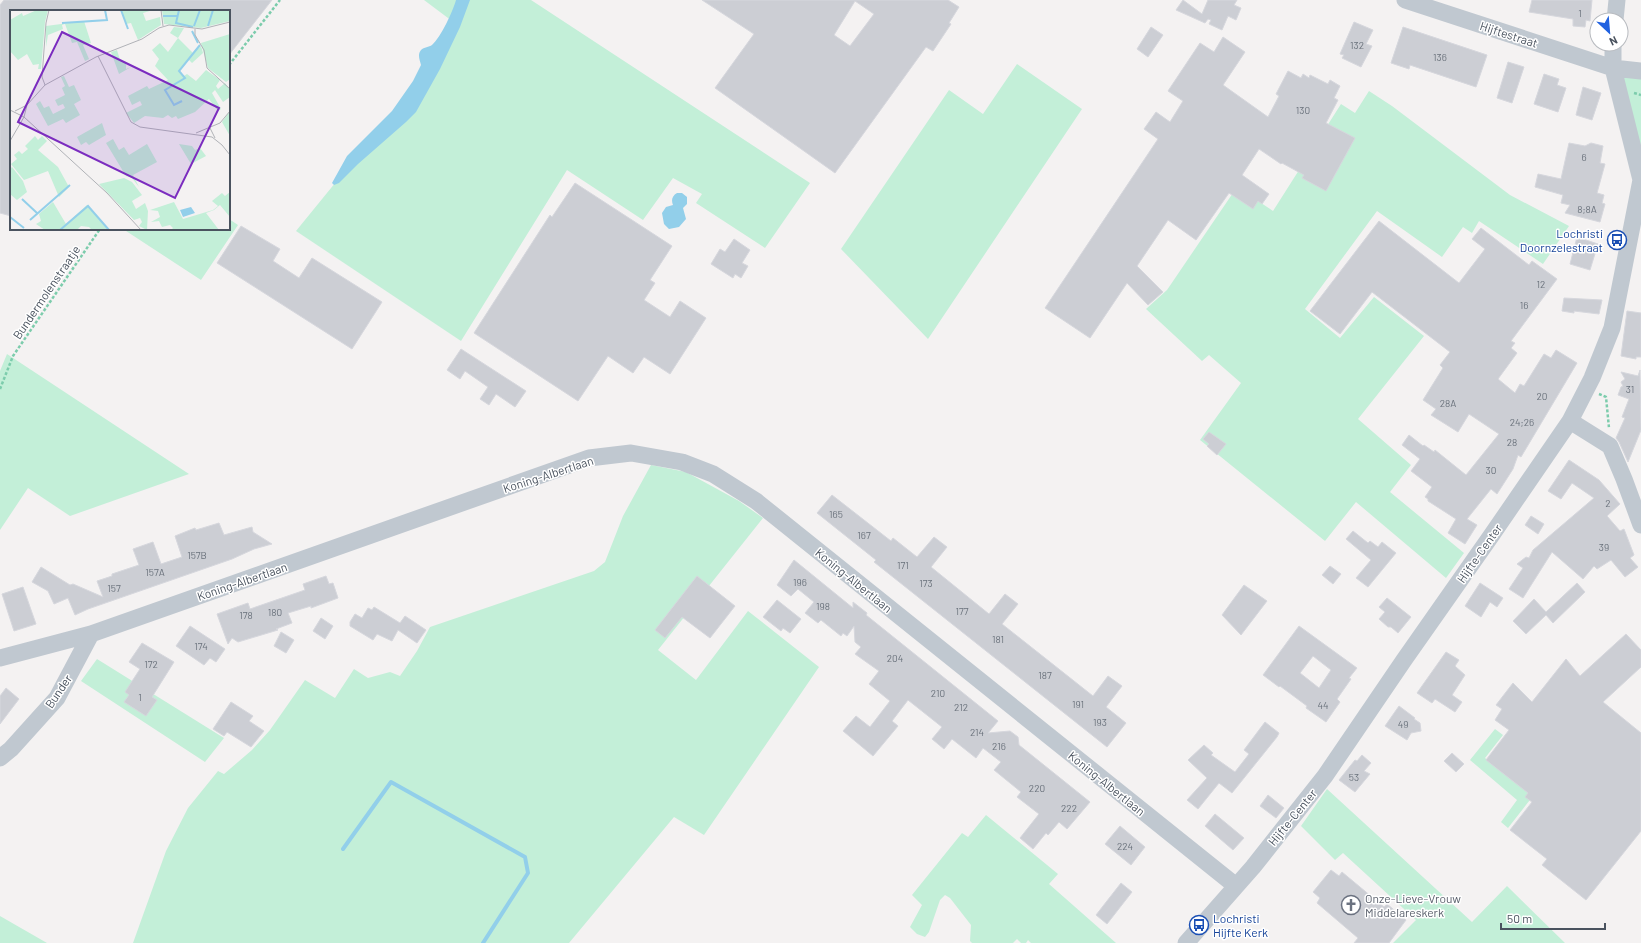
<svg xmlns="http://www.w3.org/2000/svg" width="1641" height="943" font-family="Barlow,sans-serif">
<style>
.green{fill:#c3efd8}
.water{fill:#92cfea}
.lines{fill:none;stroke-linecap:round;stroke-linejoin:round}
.stream{stroke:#92cfea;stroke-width:4}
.building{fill:#ccced4;stroke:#d6d7dd;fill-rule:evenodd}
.path{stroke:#7cccac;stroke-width:2.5;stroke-dasharray:3 2;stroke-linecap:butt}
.minor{stroke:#c0c8d0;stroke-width:17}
.labels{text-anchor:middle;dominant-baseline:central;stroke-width:3;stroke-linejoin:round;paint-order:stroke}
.number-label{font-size:10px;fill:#6a727c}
.street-label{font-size:12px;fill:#4a535f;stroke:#fff}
.transit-label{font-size:12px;fill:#164399;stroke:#fff;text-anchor:end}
.worship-label{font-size:12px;fill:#5b616d;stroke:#fff;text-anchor:start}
.inset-river{fill:none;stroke:#92cfea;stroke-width:2}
.inset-road{fill:none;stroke:#b0b2b7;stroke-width:1}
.view{fill:#7b2cbf;fill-opacity:0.15;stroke:#7b2cbf;stroke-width:2}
.inset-edge{fill:none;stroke:#4a535f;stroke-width:2}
</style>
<rect width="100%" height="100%" fill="#f4f2f2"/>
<!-- green -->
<path class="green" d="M424,0H531L810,183L765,248L696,203L702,194L673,178L643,220L567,170L461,341L296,231L406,96L452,21Z
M1017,64L1082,109L928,339L841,249L949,90L983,114Z
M1613,68L1641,71V180Z
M1369,91L1392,106L1510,195L1569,226L1543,264L1479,221L1472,233L1463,227L1442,257L1377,211L1305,309L1340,338L1374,297L1424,336L1358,419L1411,465L1390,492L1464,553L1446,578L1356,502L1325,541L1200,440L1241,383L1209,355L1202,361L1146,309L1167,290L1237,187L1273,211L1341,104L1355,113Z
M229,219L238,225L201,280L123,229H229Z
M7,354L189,474L70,516L28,488L0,530V371Z
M651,465L686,472L739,501L763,518L658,650L696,680L748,611L819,667L704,835L674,817L569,943H133L166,851L188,808L218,771L224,774L252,750L270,730L305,680L335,698L354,669L368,678L390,672L400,676L417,651L430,627L594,571L605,562L623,516Z
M97,659L224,738L205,762L81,681Z
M1495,729L1503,735L1485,758L1533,796L1508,828L1501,822L1517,800L1470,760Z
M1327,789L1472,922L1507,886L1565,943H1393L1416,920L1343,853L1335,860L1301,826Z
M986,815L1058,874L1049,884L1116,943H1031L1028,940L1026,943H1021L1017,939L1013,943H972L970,941L971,925L950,898L945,895L940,900L929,932L925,937L917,934L910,927L922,905L912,895L962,833L968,837Z
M0,916L47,943H0Z"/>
<!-- water -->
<path class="water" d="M456,0H470L460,27L440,69L416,112L406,122L358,164L339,183L334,185L332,183L347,156L392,111L413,81L421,65C420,60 417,55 421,50C424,47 429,47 432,45C441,37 453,11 456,0Z
M677,193H682L687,197V204L683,208L686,219L679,227L669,229L664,224L662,213L666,207L673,205C671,200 672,196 677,193Z"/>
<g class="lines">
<!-- stream -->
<path class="stream" d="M343,849L391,782L525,857L528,873L483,943"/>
</g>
<!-- building -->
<path class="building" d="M4,0H272L229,55V11H11V216L0,213V5Z
M702,0H948L959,7L949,23L951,24L933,51L926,47L835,173L715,88L754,34ZM855,1L874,14L850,46L834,35Z
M1183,0L1202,14L1208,0H1237L1234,5L1241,8L1236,20L1228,16L1222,30L1209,24L1211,20L1208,19L1205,23L1176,10Z
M1532,0H1592L1590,21L1586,20L1585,27L1573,26V19L1529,12Z
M1354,22L1373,30L1366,44L1372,46L1361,67L1342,58L1344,55L1340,54Z
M1151,27L1163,35L1148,57L1137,49Z
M1403,27L1487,55L1476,87L1410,65L1409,69L1391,63Z
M1223,37L1245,52L1223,85L1268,117L1279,96L1276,94L1288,71L1301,78L1303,74L1309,78L1310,75L1328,84L1330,80L1340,86L1334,98L1338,100L1326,123L1355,138L1326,191L1302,178L1304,175L1282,163L1281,164L1259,149L1242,175L1269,194L1262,204L1258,201L1253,209L1229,193L1196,240L1168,220L1137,266L1163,292L1148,305L1127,283L1090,338L1045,308L1158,139L1144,129L1156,112L1170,122L1183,101L1168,91L1200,43L1214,52Z
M1508,62L1524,67L1512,103L1497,98Z
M1544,74L1559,79L1557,85L1566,88L1558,112L1534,104Z
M1583,87L1601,93L1592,120L1576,115Z
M1569,143L1585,146L1591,143L1603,146L1600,163L1605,164L1597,193L1604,195L1602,203L1605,204L1600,222L1565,213L1570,205L1561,203L1563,195L1535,187L1538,174L1561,179Z
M575,183L672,246L650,280L655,283L644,300L670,317L680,301L706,318L670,374L644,357L633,373L608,356L578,401L474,333L550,215L552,217Z
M1379,221L1459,283L1485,249L1472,239L1481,228L1529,265L1532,261L1557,279L1511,341L1515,343L1511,348L1517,353L1498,379L1515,393L1520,384L1524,386L1544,354L1551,358L1556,350L1577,363L1521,457L1518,455L1513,469L1497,494L1491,489L1467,519L1477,525L1465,544L1448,533L1456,519L1428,501V499L1425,497L1432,487L1411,471L1420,459L1402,445L1409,435L1423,446L1424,445L1434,452L1435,450L1466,475L1499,434L1469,414L1458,432L1431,415L1436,409L1423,400L1443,368L1440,365L1450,352L1372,292L1340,334L1310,311Z
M241,226L280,249L273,261L299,278L312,258L382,302L352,349L217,263Z
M1577,237L1598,244L1590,270L1570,264Z
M734,239L750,250L742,263L748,266L741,278L735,274L733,278L711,264L720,249L725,252Z
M1564,298L1602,300L1599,314L1574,311V313L1562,311Z
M1627,311L1641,313V357H1636V359L1621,356Z
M461,349L526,391L515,407L496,394L489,405L480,399L488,387L465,371L460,379L447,370Z
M1640,370L1641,430L1628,462L1619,442L1616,438L1625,418L1622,417L1629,399L1618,395L1621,387L1623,386L1621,382L1625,379L1621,372L1638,376Z
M1209,432L1226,444L1217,455L1207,446L1209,444L1203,439Z
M1569,460L1599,480L1620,504L1607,516L1620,531L1624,529L1634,555L1630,558L1638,567L1625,577L1611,560L1597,569L1594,566L1583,579L1552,552L1523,598L1509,589L1523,568L1517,564L1526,557L1529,558L1533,550L1594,498L1572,483L1561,499L1548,491Z
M832,495L891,541L893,538L917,557L934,537L947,547L931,567L989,614L1005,594L1018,604L1002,624L1093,696L1108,676L1122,686L1106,707L1126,723L1107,747L874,562L876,560L817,513Z
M1531,516L1544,524L1538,534L1525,525Z
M219,523L224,535L252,527L253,532L272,544L254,549L232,559L88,609L75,615L68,598L54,604L48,591L32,582L41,567L70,585L73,584L103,597L97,581L112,576V574L139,565L133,549L153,542L161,564L182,557L175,536L195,528L196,530Z
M1353,531L1368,543L1370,541L1378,547L1382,542L1396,553L1368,587L1356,578L1371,560L1346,539Z
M794,560L853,608V602L867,613L866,615L998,721L988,733L1010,731L1018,737L1019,745L1090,802L1067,829L1059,822L1048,835L1046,833L1033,849L1020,838L1039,814L1017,797L1021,792L994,770L1001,762L983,748L976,758L952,739L944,749L932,739L942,727L908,700L892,721L898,726L873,756L843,731L856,716L870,727L890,701L869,684L879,671L855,654L861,647L855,642L854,626L847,636L843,633L841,636L821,620L818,623L805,613L814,602L798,589L791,596L777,585Z
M1330,566L1341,574L1333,584L1322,575Z
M326,576L329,584L333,583L338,598L311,608V606L288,613L292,623L276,629L278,630L238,642L232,638L228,644L217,614L248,603L250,609L305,590L303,584Z
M697,576L735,606L710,638L682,617L665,638L655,630Z
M1480,583L1503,598L1497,607L1490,602L1481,617L1465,606Z
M1577,583L1585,592L1553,623L1546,615L1526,634L1513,621L1534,599L1546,612Z
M1244,585L1267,601L1241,635L1222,615Z
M23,587L36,624L14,631L2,594Z
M1387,598L1411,617L1398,633L1391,627H1388L1379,619L1385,612L1379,607Z
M777,600L801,619L790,633L783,628L781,631L763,617Z
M374,607L400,623L405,616L426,630L417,643L398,630L392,641L377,634L373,640L350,626V622L355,614L362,618L368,608L372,610Z
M321,618L333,626L325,639L313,631Z
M190,626L225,649L216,662L210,658L204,665L176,646Z
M1299,626L1357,668L1349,678L1351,679L1337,699L1340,702L1326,722L1306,708L1307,706L1280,686L1279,687L1263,675ZM1313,656L1331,670L1319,688L1300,673Z
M281,632L294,640L286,653L274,646Z
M1626,634L1641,650V667L1603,702L1641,733V831L1586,900L1542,865L1547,859L1510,830L1532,802L1525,797L1528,793L1486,760L1509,730L1495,720L1502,709L1496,705L1513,683L1532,702L1566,659L1580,676Z
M142,643L174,662L152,697L157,700L146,716L124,702L129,695L125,692L140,669L129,662Z
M1446,652L1459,660L1455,666L1456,667L1465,675L1452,695L1462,702L1455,712L1435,699L1432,703L1417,693Z
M6,688L19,699L0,724V696Z
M231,702L253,716L249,721L264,731L251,747L227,732L224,736L213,729Z
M1399,706L1415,718L1414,719L1420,723L1421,731L1411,733L1407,740L1385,726Z
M1265,722L1279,733L1277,737L1232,793L1219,783L1198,809L1187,800L1207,778L1188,760L1204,745L1213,753L1211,755L1235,772L1249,754L1244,750Z
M1452,753L1464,764L1456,772L1444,761Z
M1362,755L1371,763L1364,771L1370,774L1355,792L1339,780L1355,760L1357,761Z
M1268,795L1284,808L1276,818L1260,806Z
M1215,814L1244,838L1233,850L1205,826Z
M1120,826L1145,847L1131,865L1105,844Z
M1331,870L1339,876L1342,872L1384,907L1387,904L1406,920L1389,943H1354L1358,938L1317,903L1320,898L1313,892Z
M1121,883L1132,892L1107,924L1096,915Z"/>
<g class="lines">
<!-- path -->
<path class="path" d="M229,65L280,0
M1634,93L1641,95
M0,389L13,356L100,229
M1599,394L1606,397L1609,428"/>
<!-- minor -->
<path class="minor" d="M1405,0L1613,68L1641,71
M1615,20L1617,0
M1613,44V68L1641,180
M1570,421L1610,446L1624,479L1641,525
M0,658L91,634L589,458L631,453L682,462L713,474L756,501L1236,886
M0,758L11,749L57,698L91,634
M1186,943L1253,867L1325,776L1404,660L1491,536L1570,421L1592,378L1612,328L1641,180"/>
</g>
<!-- icons -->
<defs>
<symbol id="bus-ring" viewBox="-11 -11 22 22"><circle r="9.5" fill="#fff" stroke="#1a4fb4" stroke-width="1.5"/><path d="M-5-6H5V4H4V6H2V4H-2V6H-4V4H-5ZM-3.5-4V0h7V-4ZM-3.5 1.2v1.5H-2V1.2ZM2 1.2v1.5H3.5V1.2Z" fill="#1a4fb4"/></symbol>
<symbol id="church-ring" viewBox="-11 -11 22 22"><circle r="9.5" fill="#fff" stroke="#6b7280" stroke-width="1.5"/><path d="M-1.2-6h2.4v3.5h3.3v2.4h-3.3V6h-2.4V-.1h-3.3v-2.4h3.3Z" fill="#6b7280"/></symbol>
</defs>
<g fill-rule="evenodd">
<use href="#bus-ring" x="1606" y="229" width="22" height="22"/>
<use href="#church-ring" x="1340" y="894" width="22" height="22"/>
<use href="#bus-ring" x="1188" y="914" width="22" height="22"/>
</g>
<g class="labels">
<!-- number labels -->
<g class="number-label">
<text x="1580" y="13">1</text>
<text x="1357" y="45">132</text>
<text x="1440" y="57">136</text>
<text x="1303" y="110">130</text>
<text x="1584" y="157">6</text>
<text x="1587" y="209">8;8A</text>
<text x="1541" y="284">12</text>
<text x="1524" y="305">16</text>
<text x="1630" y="389">31</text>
<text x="1542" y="396">20</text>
<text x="1448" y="403">28A</text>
<text x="1522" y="422">24;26</text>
<text x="1512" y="442">28</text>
<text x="1491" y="470">30</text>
<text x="1608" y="503">2</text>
<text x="836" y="514">165</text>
<text x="864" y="535">167</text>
<text x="1604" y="547">39</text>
<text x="197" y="555">157B</text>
<text x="903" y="565">171</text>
<text x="155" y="572">157A</text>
<text x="800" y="582">196</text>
<text x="926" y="583">173</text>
<text x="114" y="588">157</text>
<text x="823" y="606">198</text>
<text x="962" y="611">177</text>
<text x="275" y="612">180</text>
<text x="246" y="615">178</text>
<text x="998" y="639">181</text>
<text x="201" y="646">174</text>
<text x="895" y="658">204</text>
<text x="151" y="664">172</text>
<text x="1045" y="675">187</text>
<text x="938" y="693">210</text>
<text x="140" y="697">1</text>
<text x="1078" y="704">191</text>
<text x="1323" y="705">44</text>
<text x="961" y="707">212</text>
<text x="1100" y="722">193</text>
<text x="1403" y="724">49</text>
<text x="977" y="732">214</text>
<text x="999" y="746">216</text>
<text x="1354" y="777">53</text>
<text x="1037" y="788">220</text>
<text x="1069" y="808">222</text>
<text x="1125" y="846">224</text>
</g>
<!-- street labels -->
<g class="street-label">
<text transform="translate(1509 34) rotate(18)">Hijftestraat</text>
<text transform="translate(46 292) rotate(-56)">Bundermolenstraatje</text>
<text transform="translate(548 474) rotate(-18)">Koning-Albertlaan</text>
<text transform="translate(1479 553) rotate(-55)">Hijfte-Center</text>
<text transform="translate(854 580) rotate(39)">Koning-Albertlaan</text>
<text transform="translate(242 581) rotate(-19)">Koning-Albertlaan</text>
<text transform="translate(58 691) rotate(-56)">Bunder</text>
<text transform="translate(1107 783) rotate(39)">Koning-Albertlaan</text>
<text transform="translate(1292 817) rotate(-51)">Hijfte-Center</text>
</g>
<!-- transit labels -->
<g class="transit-label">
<text x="1603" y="233">Lochristi<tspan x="1603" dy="14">Doornzelestraat</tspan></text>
<text x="1213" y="918" text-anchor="start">Lochristi<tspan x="1213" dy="14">Hijfte Kerk</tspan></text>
</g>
<!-- worship labels -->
<g class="worship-label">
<text x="1365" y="898">Onze-Lieve-Vrouw<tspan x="1365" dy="14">Middelareskerk</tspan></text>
</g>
</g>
<!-- overview -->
<g transform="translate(10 10)">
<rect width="220" height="220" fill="#f4f2f2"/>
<path d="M27,0H38L35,12L31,59H28L29,54L23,55L17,44L8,50L0,41V10L12,3L13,6ZM111,0H143L133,3L136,11L150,7L151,15L128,30L121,13L116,14ZM152,0H220V11L191,18L154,14ZM74,11L81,33L73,35L79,49L75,51L67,32L62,33L55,14L52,15L53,19L38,25L36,37V16ZM164,17L174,18L168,28L183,43L191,36L193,43L182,53L178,49L169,60L174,66L177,64L186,71L196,60L210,70L206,76L208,79L215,73L220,80V87L213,92L205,80L202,83L211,99L208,101L199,89L185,102L168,109L166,106L162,108L158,105L153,108L135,106L124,113L116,103L132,95L130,91L122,95L118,86L137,76L139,79L158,70L145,56L149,49L142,40L150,33L158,42L168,28L160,23ZM220,24V69L216,72L198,58L191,33ZM107,40L110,50L116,52V59L121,57L109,64L101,42ZM54,66L59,77L64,75L71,90L64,94L70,105L56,113L53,109L38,116L26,94L30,91L34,98L39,96L43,104L55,98L53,94L48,96L45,90L55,85L52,78L55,76L51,67ZM220,101L219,116L220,126L212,112ZM92,113L96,125L79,135L76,132L71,135L67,127ZM25,126L28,130L32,126L37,131L28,140L48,157L59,177L49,187L38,161L14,170L1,154L7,149L4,145L9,141L12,144L18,139L15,136ZM103,129L109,140L114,137L119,145L137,134L147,152L123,165L129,177L122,168L116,166L96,133ZM169,134L182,136L185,140L190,138L196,146L181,154ZM2,157L13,171L17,182L7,190L0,184V159ZM114,168L122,172L132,185L122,191L126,199L135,193L138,201L137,220L129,216L132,212L130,208L124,210L89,174ZM220,182V207L210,195L204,200L196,203L209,220H161L163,218L160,215L152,217L149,211L141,212L150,207L148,201L140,200L164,192L173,209L203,200L208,196L202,191L212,183L215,186ZM43,192L56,214L77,195L98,220H82L79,217L71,216L67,220H35L26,214L31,211L29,204Z" fill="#c3efd8"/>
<path d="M181,197L185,203L173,207L170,200Z" fill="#92cfea"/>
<path class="inset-river" d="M111,0L118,19M169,0L166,13L183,17M153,6H168M52,13L97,10L95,0M184,16L190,0M198,16L203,0M182,21L188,33M172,91L164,95L155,80L175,68L169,61L190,35M12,189L27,203M0,207L14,218M20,210L60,175M50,220L78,196L99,220"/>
<path class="inset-road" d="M151,0L153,16M185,19V25L194,40L197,58L220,79M88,46L121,112L130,117L202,127L212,135L220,145M35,75L32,67L36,13L39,0M0,100L14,107L97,183L131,220M5,101L17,95L35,75L86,47L132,29L149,18L159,15L192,19L220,12M199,116L205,128M186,123L210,113L220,101M0,131L14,107L17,95"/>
<path class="view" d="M52,22L209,98L165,188L8,112Z"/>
<rect width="220" height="220" class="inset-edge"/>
</g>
<!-- north arrow -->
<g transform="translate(1609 32) rotate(154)"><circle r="19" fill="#ffffff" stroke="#b7babf"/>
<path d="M0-3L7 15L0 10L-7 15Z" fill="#2061e0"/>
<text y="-6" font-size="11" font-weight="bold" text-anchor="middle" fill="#4a535f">N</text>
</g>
<!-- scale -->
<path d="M1501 923v6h104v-6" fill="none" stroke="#4a535f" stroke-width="2"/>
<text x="1507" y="923" font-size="12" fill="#4a535f" stroke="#ffffff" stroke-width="3" paint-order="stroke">50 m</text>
</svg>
